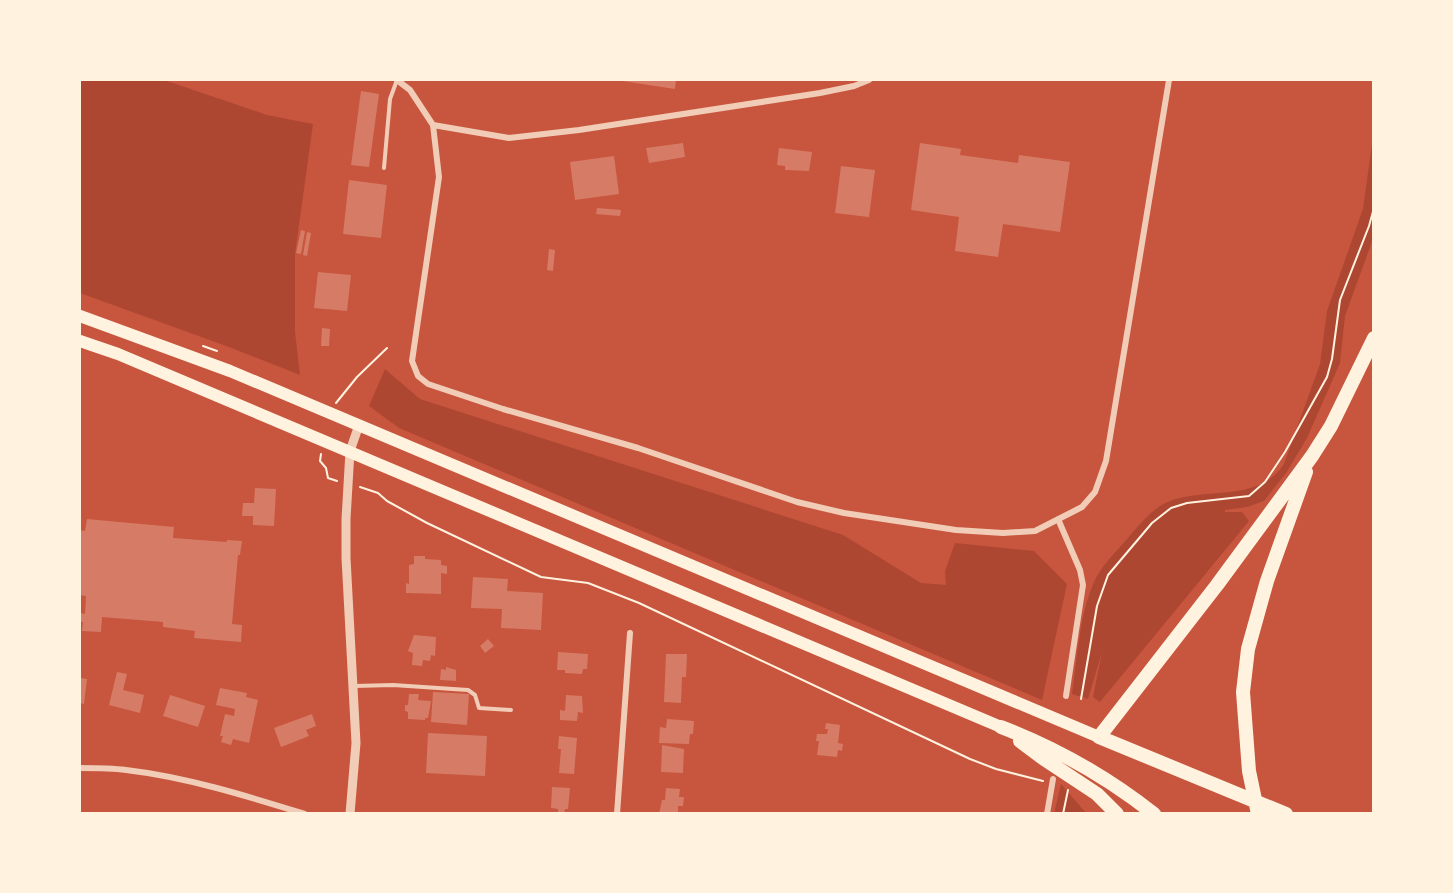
<svg xmlns="http://www.w3.org/2000/svg" width="1453" height="893" font-family="'PT Sans Narrow',sans-serif">
<style>
.green{fill:#ae4732}
.building{fill:#d67c66}
.lines{fill:none;stroke-linecap:round;stroke-linejoin:round}
.path{stroke:#fff3e0;stroke-width:2}
.service{stroke:#f1ccb7;stroke-width:4}
.minor{stroke:#f1ccb7;stroke-width:6}
.tertiary{stroke:#f1ccb7;stroke-width:9}
.primary{stroke:#fff3e0;stroke-width:12}
.motorway{stroke:#fff3e0;stroke-width:14}
</style>
<rect width="100%" height="100%" fill="#c8553d"/>
<!-- green -->
<path class="green" d="M80,80H164L267,115L313,124L295,254V332L300,375L229,347L80,293Z
M1373,137V239L1345,316L1340,363L1307,438L1286,473L1264,501L1247,507L1225,510V512H1242L1249,521L1100,702L1093,697L1102,652L1088,699L1072,694C1077,660 1080,609 1096,578C1105,561 1121,547 1133,532C1146,517 1159,502 1180,498C1216,489 1260,500 1284,464L1320,364L1327,311L1363,209Z
M385,369L420,399L843,535L921,583L946,585L945,571L955,543L1034,551L1067,584L1042,700L399,428L369,406Z
M1061,784L1086,813L1054,814Z"/>
<!-- building -->
<path class="building" d="M616,80H676L675,89Z
M361,91L379,94L369,167L351,165Z
M683,143L685,157L649,163L646,148Z
M920,143L961,149L960,155L1018,163L1019,155L1070,162L1060,232L1003,224L998,257L955,251L959,217L911,210Z
M779,148L812,152L809,171L785,170V166L777,165Z
M614,156L619,194L575,200L570,162Z
M841,166L875,170L869,217L835,213Z
M349,180L387,185L381,238L343,234Z
M597,208L621,210L620,216L596,214Z
M301,230L305,231L301,254L296,253Z
M307,232L311,233L307,256L303,255Z
M549,249L555,250L553,271L547,270Z
M318,272L351,275L347,311L314,308Z
M322,328L330,329L329,346H321Z
M255,488L276,489L274,526L253,525V516H242L243,503H254Z
M87,519L174,527L173,538L227,542V540L242,541L240,555H238L232,624L242,625L241,642L194,638L195,631L163,627V622L102,617L101,632L82,631L83,622H80V613L85,614L86,596L80,595V530L85,531Z
M414,556H425V559L441,560V565L447,566V574L441,573V594L406,593V583L409,584V565L414,564Z
M473,577L508,579L507,591L543,593L541,630L501,628L502,609L471,608Z
M414,635L436,637L435,656L431,655L430,661L423,660L422,666L412,665L413,653L408,651Z
M488,639L494,646L485,653L480,646Z
M558,652L588,654L587,669H583L582,674L565,673V670H557Z
M666,654H687L686,677H682L681,703L664,702Z
M446,667L456,670V681L440,680L441,669L446,670Z
M117,672L127,674L123,690L144,695L140,713L109,705Z
M80,678L87,679L84,704L80,703Z
M220,688L247,693L246,697L258,700L249,743L233,739L231,745L221,742L223,736H220L225,714L234,716L235,709L216,705Z
M433,692L469,694L467,725L431,722Z
M409,694H419L418,700L431,701L428,718H425V720L408,719V712L405,711V705H408Z
M170,695L205,706L198,727L163,716Z
M566,695L582,696L583,713L578,712L577,721L560,720V710L565,711Z
M312,714L316,726L306,730L309,736L281,747L274,728Z
M667,719L694,721L693,734H690L689,744L659,743L660,727L666,728Z
M826,723L840,725L838,743L843,744L842,751L838,750L837,757L817,755L819,741H816L817,734H827L828,729H825Z
M428,733L487,736L485,776L426,773Z
M559,736L577,738L574,774L559,773L561,749H558Z
M662,745L684,749L683,773L661,772Z
M552,787L570,788L568,809H565L564,814H558V809L551,808Z
M666,788L680,789L679,797H684L683,806H678V814H659L662,800H665Z"/>
<g class="lines">
<!-- path -->
<path class="path" d="M203,346L217,351
M336,403L357,377L387,348
M321,454L320,461L326,468L328,478L337,481
M360,487L378,493L387,501L427,523L541,577L588,583L639,603L970,759L996,769L1043,781
M1081,699L1097,606L1108,575L1152,523L1171,508L1187,503L1249,496L1265,482L1285,452L1327,377L1332,359L1340,300L1369,226L1374,208
M1063,814L1068,790"/>
<!-- service -->
<path class="service" d="M384,168L390,99L397,80
M354,686L393,685L468,690L475,695L479,708L511,710"/>
<!-- minor -->
<path class="minor" d="M397,80L410,90L433,125L439,177L412,361L418,376L428,384L503,409L638,448L797,502L844,513L956,530L1003,533L1035,531L1082,507L1095,492L1106,461L1169,80
M433,125L509,138L579,130L820,93L854,86L869,80
M1058,519L1080,570L1083,585L1066,696
M80,768C95,768 111,768 126,770C186,777 247,796 305,814
M617,814L630,633
M1047,814L1053,779"/>
<!-- tertiary -->
<path class="tertiary" d="M350,814L356,743L346,558V519L350,451L359,425"/>
<!-- primary -->
<path class="primary" d="M80,316L230,371L1099,737
M80,341L118,354L1001,727"/>
<!-- motorway -->
<path class="motorway" d="M1001,727C1056,748 1107,777 1154,814
M1020,741L1044,759L1097,794L1117,814
M1258,814L1249,771L1243,692L1248,649L1267,581L1306,472
M1286,814L1099,737L1217,585L1312,456L1331,426L1374,338"/>
</g>
<!-- border -->
<rect width="1453" height="893" fill="none" stroke="#fff3e0" stroke-width="162"/>
</svg>
